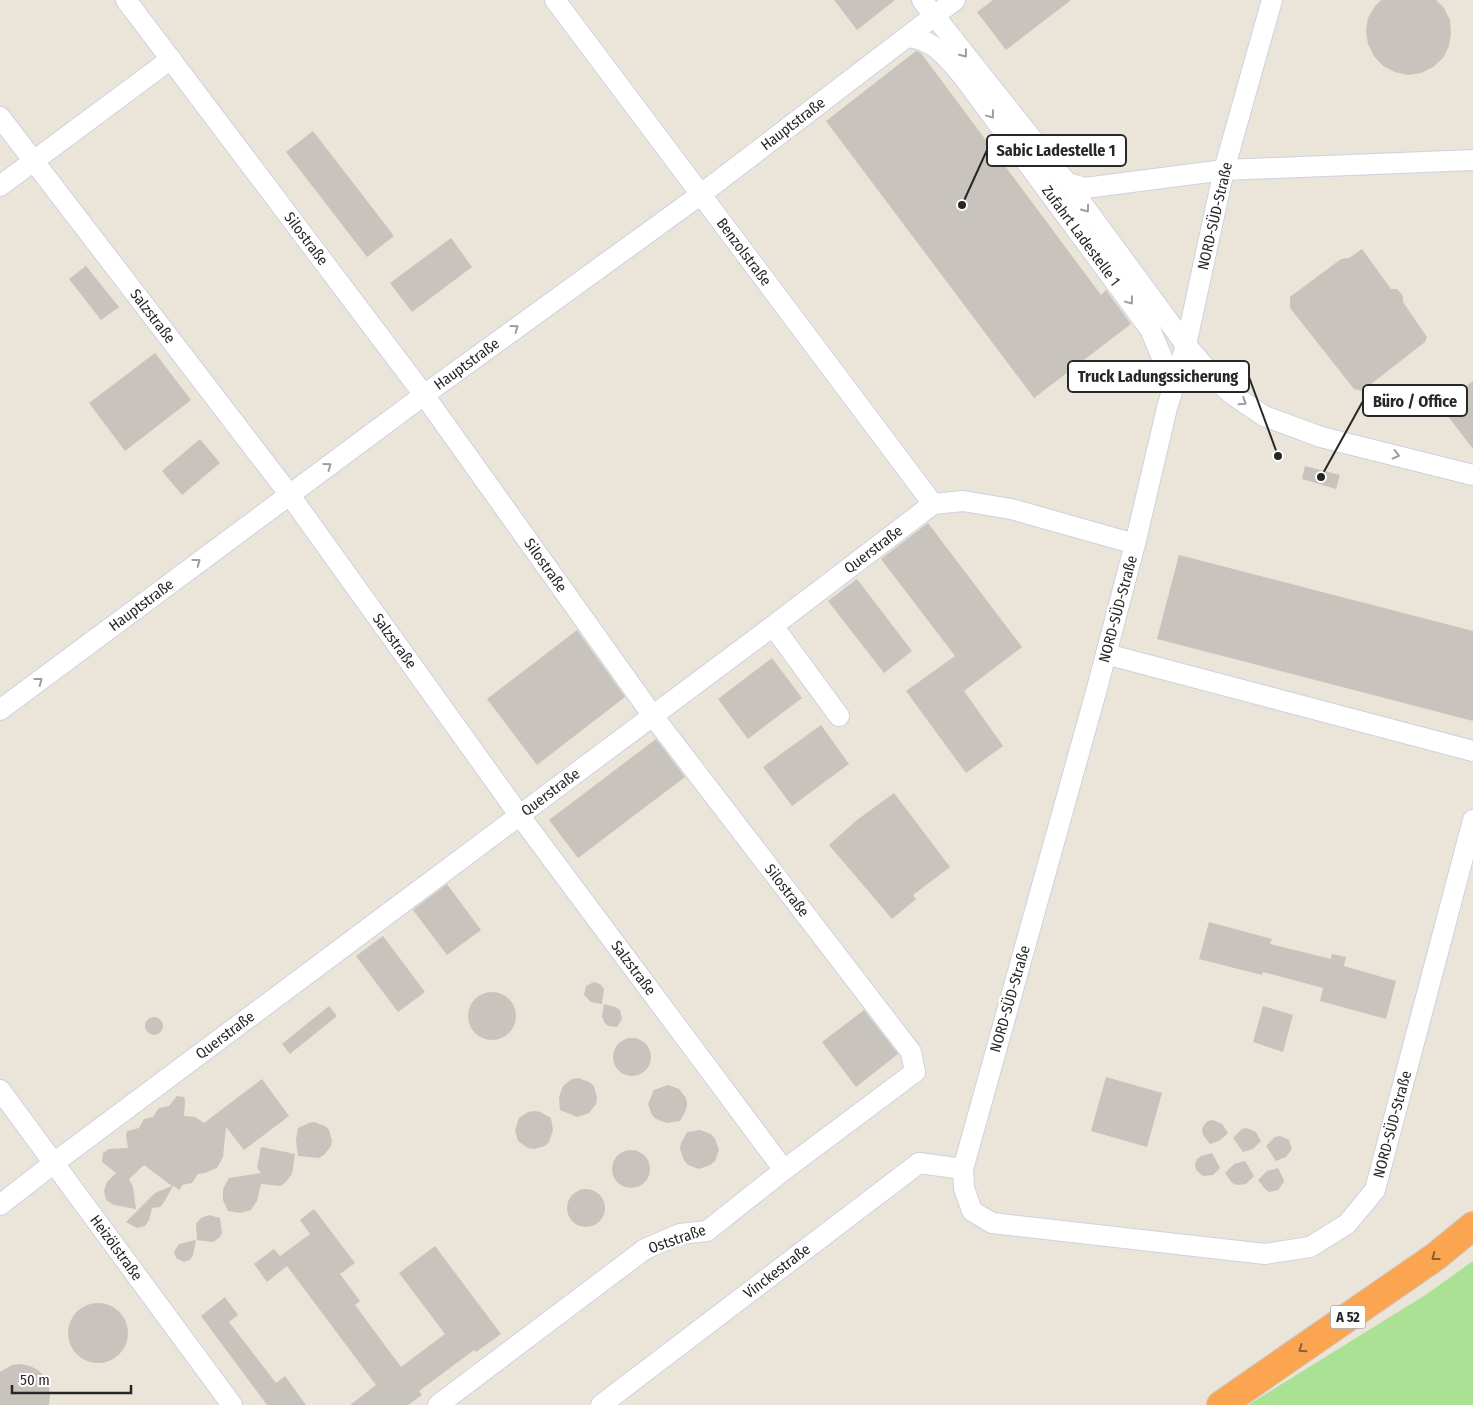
<svg xmlns="http://www.w3.org/2000/svg" width="1473" height="1405" font-family="'Fira Sans Condensed',sans-serif">
<style>
.green{fill:#aae195}
.building{fill:#c8c3bc}
.lines{fill:none;stroke-linecap:round;stroke-linejoin:round}
.minor-casing{stroke:#ced1e1;stroke-width:22}
.highway-casing{stroke:#c7c7c7;stroke-width:30}
.minor{stroke:#fff;stroke-width:20}
.highway{stroke:#fca551;stroke-width:28}
.oneway{stroke:#9e9e9e}
.oneway2{stroke:#87603a}
.labels{text-anchor:middle;dominant-baseline:central;stroke-width:5;stroke-linejoin:round;paint-order:stroke}
.shield{fill:#fff;stroke:#686868;stroke-width:1}
.shield-label{font-size:14px;font-weight:bold;fill:#272727}
.street-label{font-size:15px;fill:#272727;stroke:#fff}
.leader{fill:none;stroke:#272727;stroke-width:2}
.callout-dot{fill:#272727;stroke:#fff;stroke-width:2}
.callout{fill:#fff;stroke:#272727;stroke-width:2}
.callout-label{font-size:16px;text-anchor:middle;font-weight:bold;fill:#272727}
</style>
<rect width="100%" height="100%" fill="#eae4d9"/>
<!-- green -->
<path class="green" d="M1473,1261V1405H1248L1427,1294Z"/>
<!-- building -->
<path class="building" d="M834,0H895L857,30Z
M993,0H1071L1006,50L977,12Z
M1381,0H1436L1444,8L1450,20L1451,33L1449,46L1443,58L1433,67L1421,73L1408,75L1395,72L1383,66L1374,56L1368,44L1366,31L1368,18L1375,6Z
M916,51L921,53L1101,295L1106,290L1131,324L1034,398L826,121Z
M313,131L394,236L367,257L286,152Z
M451,238L472,267L412,312L390,283Z
M1362,249L1391,289H1397L1403,296V302L1427,337L1425,342L1362,391L1354,389L1290,308V297L1341,259L1349,258Z
M86,266L119,307L101,320L69,279Z
M155,353L191,400L125,451L89,403Z
M1473,381V449L1440,406Z
M200,439L220,463L182,495L162,471Z
M1305,466L1340,475L1336,489L1302,479Z
M928,523L1022,647L964,691L1003,746L966,773L906,691L955,656L881,559Z
M1179,555L1473,631V721L1157,639Z
M857,579L912,651L884,673L828,601Z
M577,630L625,697L537,765L487,699Z
M772,658L802,698L748,739L718,699Z
M821,725L849,764L792,806L763,767Z
M656,739L685,777L578,858L549,820Z
M894,793L950,867L913,895L916,899L892,919L829,845L857,820Z
M447,884L481,930L447,955L413,910Z
M1209,922L1272,939L1270,944L1331,959L1332,954L1346,957L1344,966L1396,981L1386,1019L1320,1001L1323,988L1263,972L1262,975L1199,959Z
M383,936L425,992L398,1012L356,956Z
M594,982L600,984L604,989L602,1004L591,1002L584,995L586,986Z
M468 1016a24 24 0 1 1 48 0a24 24 0 1 1-48 0Z
M604,1004L615,1007L620,1010L622,1019L617,1027L608,1026L604,1022L602,1016Z
M329,1006L337,1016L290,1054L282,1044Z
M1263,1006L1293,1015L1283,1052L1253,1042Z
M864,1010L898,1054L856,1087L822,1042Z
M145 1026a9 9 0 1 1 18 0a9 9 0 1 1-18 0Z
M613 1057a19 19 0 1 1 38 0a19 19 0 1 1-38 0Z
M1106,1077L1162,1093L1147,1147L1091,1131Z
M578,1078L589,1082L594,1086L597,1098L596,1104L589,1113L577,1117L560,1110L559,1097L563,1086L572,1079Z
M262,1079L289,1116L244,1150L226,1127L223,1157L217,1168L205,1173L198,1174L192,1183L182,1185L180,1190L173,1186L163,1204L160,1207L152,1208L149,1220L145,1226L137,1228L126,1222L155,1193L172,1186L144,1165L129,1179L133,1187L136,1209L114,1205L106,1200L104,1191L107,1182L116,1173L102,1162L103,1153L109,1149L128,1148L126,1135L127,1131L139,1128L144,1119L153,1117L159,1108L169,1106L177,1096L184,1097L185,1101L184,1116L195,1117L204,1123Z
M668,1085L679,1089L686,1098L687,1104L686,1110L680,1121L667,1123L656,1119L652,1115L648,1104L654,1090Z
M534,1111L540,1112L551,1118L553,1130L549,1142L545,1146L534,1149L528,1148L518,1141L515,1130L519,1118L528,1112Z
M1213,1120L1222,1124L1228,1133L1219,1141L1210,1144L1203,1135L1202,1130L1204,1125L1208,1121Z
M314,1122L325,1126L329,1130L332,1141L331,1146L324,1155L319,1158L298,1156L296,1140L298,1128L309,1123Z
M1247,1128L1256,1132L1261,1141L1253,1149L1243,1152L1233,1138L1242,1129Z
M700,1130L711,1134L715,1139L719,1150L715,1161L710,1165L699,1169L688,1165L684,1160L680,1149L681,1143L687,1132Z
M1280,1136L1289,1140L1292,1149L1286,1157L1276,1161L1266,1146L1275,1137Z
M261,1147L295,1154L292,1174L285,1183L280,1186L261,1184L257,1201L251,1210L240,1213L228,1211L223,1200V1189L229,1178L261,1173L257,1168Z
M612 1169a19 19 0 1 1 38 0a19 19 0 1 1-38 0Z
M1212,1153L1220,1168L1213,1175L1203,1176L1196,1170L1195,1165L1197,1159L1201,1156Z
M1245,1161L1254,1176L1246,1184L1237,1185L1232,1183L1225,1173L1234,1164Z
M1278,1168L1283,1178L1284,1182L1278,1190L1269,1192L1265,1189L1258,1180L1267,1171Z
M567 1208a19 19 0 1 1 38 0a19 19 0 1 1-38 0Z
M314,1209L355,1263L340,1274L360,1301L355,1305L401,1367L445,1334L399,1273L435,1246L501,1334L476,1352L474,1350L419,1391L422,1395L408,1405H350L376,1385L287,1266L267,1282L254,1264L274,1249L280,1256L310,1234L300,1220Z
M209,1215L220,1218L222,1233L220,1237L213,1242L197,1240L196,1224L201,1218Z
M196,1240L193,1255L190,1260L184,1262L176,1258L174,1252L179,1244Z
M225,1297L238,1315L229,1322L276,1383L285,1376L306,1405H267L201,1316Z
M68 1333a30 30 0 1 1 60 0a30 30 0 1 1-60 0Z
M21,1364L30,1366L38,1370L45,1377L49,1386L50,1395L49,1405H0V1372L12,1365Z"/>
<g class="lines">
<defs>
<g id="minor">
<path id="s1" d="M126,0L424,395L653,716L911,1052L915,1072L784,1170L707,1231L680,1234L645,1249L438,1405"/>
<path id="s2" d="M555,0L933,504"/>
<path d="M922,0L1067,183L1186,345L1215,379L1233,395L1264,416L1321,437L1473,475"/>
<path id="s3" d="M1272,0L1224,170L1186,345L1167,408L1135,544L1096,692L963,1169L964,1188L972,1211L992,1223L1265,1254L1310,1247L1347,1224L1375,1190L1473,820"/>
<path id="s4" d="M907,37C934,39 949,59 965,79L1150,329L1174,386"/>
<path id="s5" d="M0,117L289,494L520,816L784,1170"/>
<path d="M1067,183L1085,188L1224,170L1473,160"/>
<path d="M0,186L171,59"/>
<path d="M773,626L839,716"/>
<path d="M1106,654L1473,751"/>
<path id="s6" d="M0,710L424,395L700,195L955,0"/>
<path id="s7" d="M0,1090L232,1405"/>
<path id="s8" d="M0,1205L54,1163L773,626L933,504L963,501L1011,509L1135,544"/>
<path id="s9" d="M601,1405L919,1163L963,1169"/>
</g>
<path id="highway" d="M1221,1405L1435,1257L1473,1226"/>
</defs>
<!-- minor casing -->
<use href="#minor" class="minor-casing"/>
<!-- highway casing -->
<use href="#highway" class="highway-casing"/>
<!-- minor -->
<use href="#minor" class="minor"/>
<!-- highway -->
<use href="#highway" class="highway"/>
</g>
<!-- one-way arrows -->
<defs><path id="oneway-chevron" d="M-2-3.5L2.5 0L-2 3.5" fill="none" stroke-width="1.6" stroke-linecap="round" stroke-linejoin="round" transform="scale(1.25)"/></defs>
<g class="oneway">
<use href="#oneway-chevron" transform="translate(964 54) rotate(52)"/>
<use href="#oneway-chevron" transform="translate(991 115) rotate(53)"/>
<use href="#oneway-chevron" transform="translate(1086 209) rotate(54)"/>
<use href="#oneway-chevron" transform="translate(1130 301) rotate(53)"/>
<use href="#oneway-chevron" transform="translate(515 328) rotate(-36)"/>
<use href="#oneway-chevron" transform="translate(1243 402) rotate(33)"/>
<use href="#oneway-chevron" transform="translate(1396 455) rotate(14)"/>
<use href="#oneway-chevron" transform="translate(328 466) rotate(-36)"/>
<use href="#oneway-chevron" transform="translate(197 562) rotate(-37)"/>
<use href="#oneway-chevron" transform="translate(39 681) rotate(-37)"/>
</g>
<g class="oneway2">
<use href="#oneway-chevron" transform="translate(1435 1257) rotate(143)"/>
<use href="#oneway-chevron" transform="translate(1302 1349) rotate(145)"/>
</g>
<g class="labels">
<!-- shield labels -->
<rect class="shield" x="1330.5" y="1305.5" width="35" height="23" rx="4"/>
<g class="shield-label">
<text x="1348" y="1317">A 52</text>
</g>
<!-- street labels -->
<g class="street-label">
<text stroke="none"><textPath href="#s6" startOffset="986">Hauptstraße</textPath></text>
<text transform="translate(1215 216) rotate(-77)">NORD-SÜD-Straße</text>
<text stroke="none"><textPath href="#s4" startOffset="269">Zufahrt Ladestelle 1</textPath></text>
<text stroke="none"><textPath href="#s1" startOffset="299">Silostraße</textPath></text>
<text stroke="none"><textPath href="#s2" startOffset="315">Benzolstraße</textPath></text>
<text stroke="none"><textPath href="#s5" startOffset="251">Salzstraße</textPath></text>
<text stroke="none"><textPath href="#s6" startOffset="581">Hauptstraße</textPath></text>
<text stroke="none"><textPath href="#s8" startOffset="1092">Querstraße</textPath></text>
<text stroke="none"><textPath href="#s1" startOffset="704">Silostraße</textPath></text>
<text stroke="none"><textPath href="#s6" startOffset="176">Hauptstraße</textPath></text>
<text transform="translate(1118 609) rotate(-75)">NORD-SÜD-Straße</text>
<text stroke="none"><textPath href="#s5" startOffset="656">Salzstraße</textPath></text>
<text stroke="none"><textPath href="#s8" startOffset="688">Querstraße</textPath></text>
<text stroke="none"><textPath href="#s1" startOffset="1109">Silostraße</textPath></text>
<text stroke="none"><textPath href="#s5" startOffset="1061">Salzstraße</textPath></text>
<text transform="translate(1010 999) rotate(-74)">NORD-SÜD-Straße</text>
<text stroke="none"><textPath href="#s8" startOffset="282">Querstraße</textPath></text>
<text stroke="none"><textPath href="#s3" startOffset="1752">NORD-SÜD-Straße</textPath></text>
<text transform="translate(677 1239) rotate(-19)">Oststraße</text>
<text stroke="none"><textPath href="#s7" startOffset="196">Heizölstraße</textPath></text>
<text stroke="none"><textPath href="#s9" startOffset="221">Vinckestraße</textPath></text>
</g>
</g>
<!-- callouts -->
<path class="leader" d="M962 205L987 150M1278 456L1249 377M1321 477L1363 401"/>
<g class="callout-dot">
<circle cx="962" cy="205" r="5"/>
<circle cx="1278" cy="456" r="5"/>
<circle cx="1321" cy="477" r="5"/>
</g>
<g class="callout">
<rect x="987" y="135" width="139" height="31" rx="5"/>
<rect x="1068" y="361" width="181" height="31" rx="5"/>
<rect x="1363" y="385" width="104" height="31" rx="5"/>
</g>
<g class="callout-label">
<text x="1056" y="156">Sabic Ladestelle 1</text>
<text x="1158" y="382">Truck Ladungssicherung</text>
<text x="1415" y="407">Büro / Office</text>
</g>
<!-- scale -->
<path d="M12 1385v8h119v-8" fill="none" stroke="#272727" stroke-width="2.5"/>
<text x="20" y="1385" font-size="15" fill="#272727" stroke="#ffffff" stroke-width="4" paint-order="stroke">50 m</text>
</svg>
